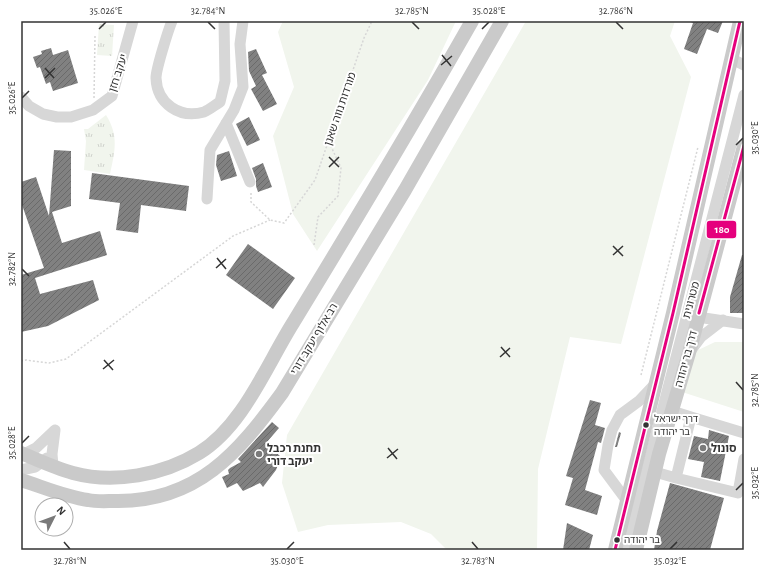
<svg xmlns="http://www.w3.org/2000/svg" width="765" height="571" font-family="'Alegreya Sans','Noto Sans Hebrew',sans-serif">
<style>
.grass{fill:#f1f5ed}
.park{fill:url(#park-tufts)}
.building{fill:url(#building-hatch)}
.lines{fill:none;stroke-linecap:round;stroke-linejoin:round}
.path{stroke:#d6d6d6;stroke-width:1.5;stroke-dasharray:2 2;stroke-linecap:butt}
.minor{stroke:#d7d7d7;stroke-width:11}
.major{stroke:#cacaca;stroke-width:14}
.bus-1-casing{stroke:#fff;stroke-width:6}
.bus-1{stroke:#e5007d;stroke-width:3}
.ticks{fill:none;stroke:#333;stroke-width:1.5}
.bus-dot{fill:#333;stroke:#fff;stroke-width:1.5}
.poi-dot{fill:#7a7a7a;stroke:#fff;stroke-width:1.5}
.labels{text-anchor:middle;dominant-baseline:central;stroke-width:4;stroke-linejoin:round;paint-order:stroke}
.bus-label{font-size:10px;fill:#333;stroke:#fff;text-anchor:start}
.street-label{font-size:11px;fill:#333;stroke:#fff}
.poi-label{font-size:11px;font-weight:bold;fill:#333;stroke:#fff;text-anchor:start}
.line-badge{stroke:#fff;stroke-width:1.5}
.badge-label{font-size:11px;text-anchor:middle;font-weight:bold;fill:#fff}
.neatline{fill:none;stroke:#333;stroke-width:1.5}
.ticks-label{font-size:10px;text-anchor:middle;fill:#333}
</style>
<defs>
<pattern id="park-tufts" width="24" height="20" patternUnits="userSpaceOnUse"><rect width="24" height="20" fill="#f1f5ed"/><path d="M3 7l-1-3M5 7V3M7 7l1-3M15 17l-1-3M17 17v-4M19 17l1-3" fill="none" stroke="#cfd2cc"/></pattern>
<pattern id="building-hatch" width="6" height="6" patternUnits="userSpaceOnUse"><rect width="6" height="6" fill="#818181"/><path d="M-1 1l2-2M0 6l6-6M5 7l2-2" fill="none" stroke="#6a6a6a"/></pattern>
</defs>
<rect width="100%" height="100%" fill="#fff"/>
<!-- grass -->
<path class="grass" d="M283,21H456L428,80L317,251L293,214L273,136L294,87L278,32Z
M526,21H675L670,36L691,77L621,344L570,337L538,469L537,550H447L431,534L401,522L328,525L298,532L282,483L287,435Z
M715,342H744V412L682,392L694,352Z"/>
<!-- park -->
<path class="park" d="M99,24L114,25L112,56L97,55Z
M106,115C119,136 115,151 110,174L84,170L86,141L84,129H88Z"/>
<!-- building -->
<path class="building" d="M689,21H723L718,33L707,29L697,54L684,49L693,23Z
M51,48L53,55L68,50L78,83L53,91L50,82L46,84L40,67L37,68L33,57L42,54L41,51Z
M256,49L267,73L262,75L277,104L263,111L251,89L256,86L249,71L248,52Z
M249,117L260,140L247,146L236,124Z
M54,150L71,151V206L52,212L62,243L100,231L107,255L35,278L40,294L93,280L99,300L48,326L21,332V275L44,268L21,202V182L36,177L49,216Z
M229,151L237,176L221,181L216,165L217,155Z
M263,163L272,187L258,192L256,186V179L252,168Z
M92,173L189,186L186,211L141,205L138,233L116,230L120,203L89,199Z
M248,244L295,278L273,309L226,275Z
M742,255H744V313H730V297Z
M590,400L601,403L595,425L605,428L601,443L598,442L585,490L602,496L597,515L565,505L573,478L566,476Z
M272,422L279,428L266,443L281,457L276,470L263,487L260,483L243,491L237,483L227,488L222,477L229,474L228,470L230,468L241,462L238,459Z
M709,430L729,436L720,481L701,477L704,462L688,459L694,436L708,439Z
M619,432L621,433L617,447H615Z
M670,483L724,498L710,550H654L657,531Z
M567,523L593,535L589,550H563Z"/>
<g class="lines">
<!-- path -->
<path class="path" d="M94,98L95,36
M251,193V202L270,220L284,223L315,180L364,38L372,21
M314,245L318,217L338,196L341,168L329,142
M21,361L26,360L49,363L66,359L233,236L270,220
M641,375L698,147"/>
<!-- minor -->
<path class="minor" d="M172,21C168,31 156,69 156,78C157,104 180,119 204,112C209,110 215,105 220,102L225,81L224,21
M732,59L744,65
M21,97L29,106L43,114L57,117H71L93,110L112,96L133,21
M226,123L250,182
M207,199L210,150L234,110L243,87L240,44L243,21
M691,316L744,324
M692,349L701,337L723,320
M691,417L744,433
M24,454L36,448L55,430
M53,466L52,454L55,430
M21,470L35,467L47,458
M655,472L676,478L691,417L672,411
M676,478L738,493L744,459
M627,501L604,470L608,445L612,430L620,415L639,401L655,384
M626,550L744,95"/>
<!-- major -->
<path class="major" d="M21,453C38,460 55,468 73,473C114,484 163,475 199,453C243,426 266,366 293,323C354,223 414,123 472,21
M21,480C43,487 66,497 88,500C97,502 107,501 116,501C197,502 238,453 282,393L405,190L502,21
M615,550L673,313L740,21
M636,550L659,454L689,353L744,146"/>
<defs>
<path id="bus-1" d="M699,313L744,146
M615,550L673,313L740,21"/>
</defs>
<!-- bus-1 casing -->
<use href="#bus-1" class="bus-1-casing"/>
<!-- bus-1 -->
<use href="#bus-1" class="bus-1"/>
</g>
<!-- ticks -->
<path class="ticks" d="M208,22L215,29M412,22L419,29M616,22L623,29M99,29L106,22M482,29L489,22M442,55L451,66M441,65L452,56M45,68L54,78M45,78L55,68M22,98L29,91M736,145L743,138M329,157L339,167M329,167L339,157M613,246L623,256M613,255L623,246M217,258L226,269M216,268L226,259M22,269L29,276M501,347L510,357M500,357L510,348M104,360L113,370M103,369L114,360M736,382L743,390M22,443L29,436M388,448L397,459M387,458L398,449M736,490L743,483M64,542L70,549M472,542L478,549M287,549L294,542M670,549L677,542"/>
<!-- markers -->
<g class="bus-dot">
<circle cx="646" cy="425" r="3.5"/>
<circle cx="617" cy="540" r="3.5"/>
</g>
<g class="poi-dot">
<circle cx="703" cy="448" r="4"/>
<circle cx="259" cy="454" r="4"/>
</g>
<g class="labels">
<!-- bus labels -->
<g class="bus-label">
<text x="654" y="419">דרך ישראל<tspan x="654" dy="13">בר יהודה</tspan></text>
<text x="624" y="540">בר יהודה</text>
</g>
<!-- street labels -->
<g class="street-label">
<text transform="translate(118 73) rotate(-72)">יעקב חזן</text>
<text transform="translate(340 109) rotate(-71)">מורדות נווה שאנן</text>
<text transform="translate(691 300) rotate(-75)">מטרונית</text>
<text transform="translate(314 339) rotate(-59)">רב אלוף יעקב דורי</text>
<text transform="translate(686 359) rotate(-75)">דרך בר יהודה</text>
</g>
<!-- poi labels -->
<g class="poi-label">
<text x="267" y="448">תחנת רכבל<tspan x="267" dy="13">יעקב דורי</tspan></text>
<text x="711" y="448">סונול</text>
</g>
</g>
<rect class="line-badge" x="706" y="220" width="31" height="19" rx="4" fill="#e5007d"/>
<g class="badge-label">
<text x="722" y="233">180</text>
</g>
<!-- border -->
<rect width="765" height="571" fill="none" stroke="#ffffff" stroke-width="44"/>
<!-- north arrow -->
<g transform="translate(54 517) rotate(48)"><circle r="19" fill="#ffffff" stroke="#adadad"/>
<path d="M0-3L7 15L0 10L-7 15Z" fill="#7a7a7a"/>
<text y="-6" font-size="11" font-weight="bold" text-anchor="middle" fill="#333333">N</text>
</g>
<rect x="22" y="22" width="721" height="527" class="neatline"/>
<g class="ticks-label">
<text x="106" y="14">35.026°E</text>
<text x="208" y="14">32.784°N</text>
<text x="412" y="14">32.785°N</text>
<text x="489" y="14">35.028°E</text>
<text x="616" y="14">32.786°N</text>
<text transform="translate(11 98) rotate(-90)" y="4">35.026°E</text>
<text transform="translate(754 138) rotate(-90)" y="4">35.030°E</text>
<text transform="translate(11 269) rotate(-90)" y="4">32.782°N</text>
<text transform="translate(754 390) rotate(-90)" y="4">32.785°N</text>
<text transform="translate(11 443) rotate(-90)" y="4">35.028°E</text>
<text transform="translate(754 483) rotate(-90)" y="4">35.032°E</text>
<text x="70" y="564">32.781°N</text>
<text x="287" y="564">35.030°E</text>
<text x="478" y="564">32.783°N</text>
<text x="670" y="564">35.032°E</text>
</g>
</svg>
